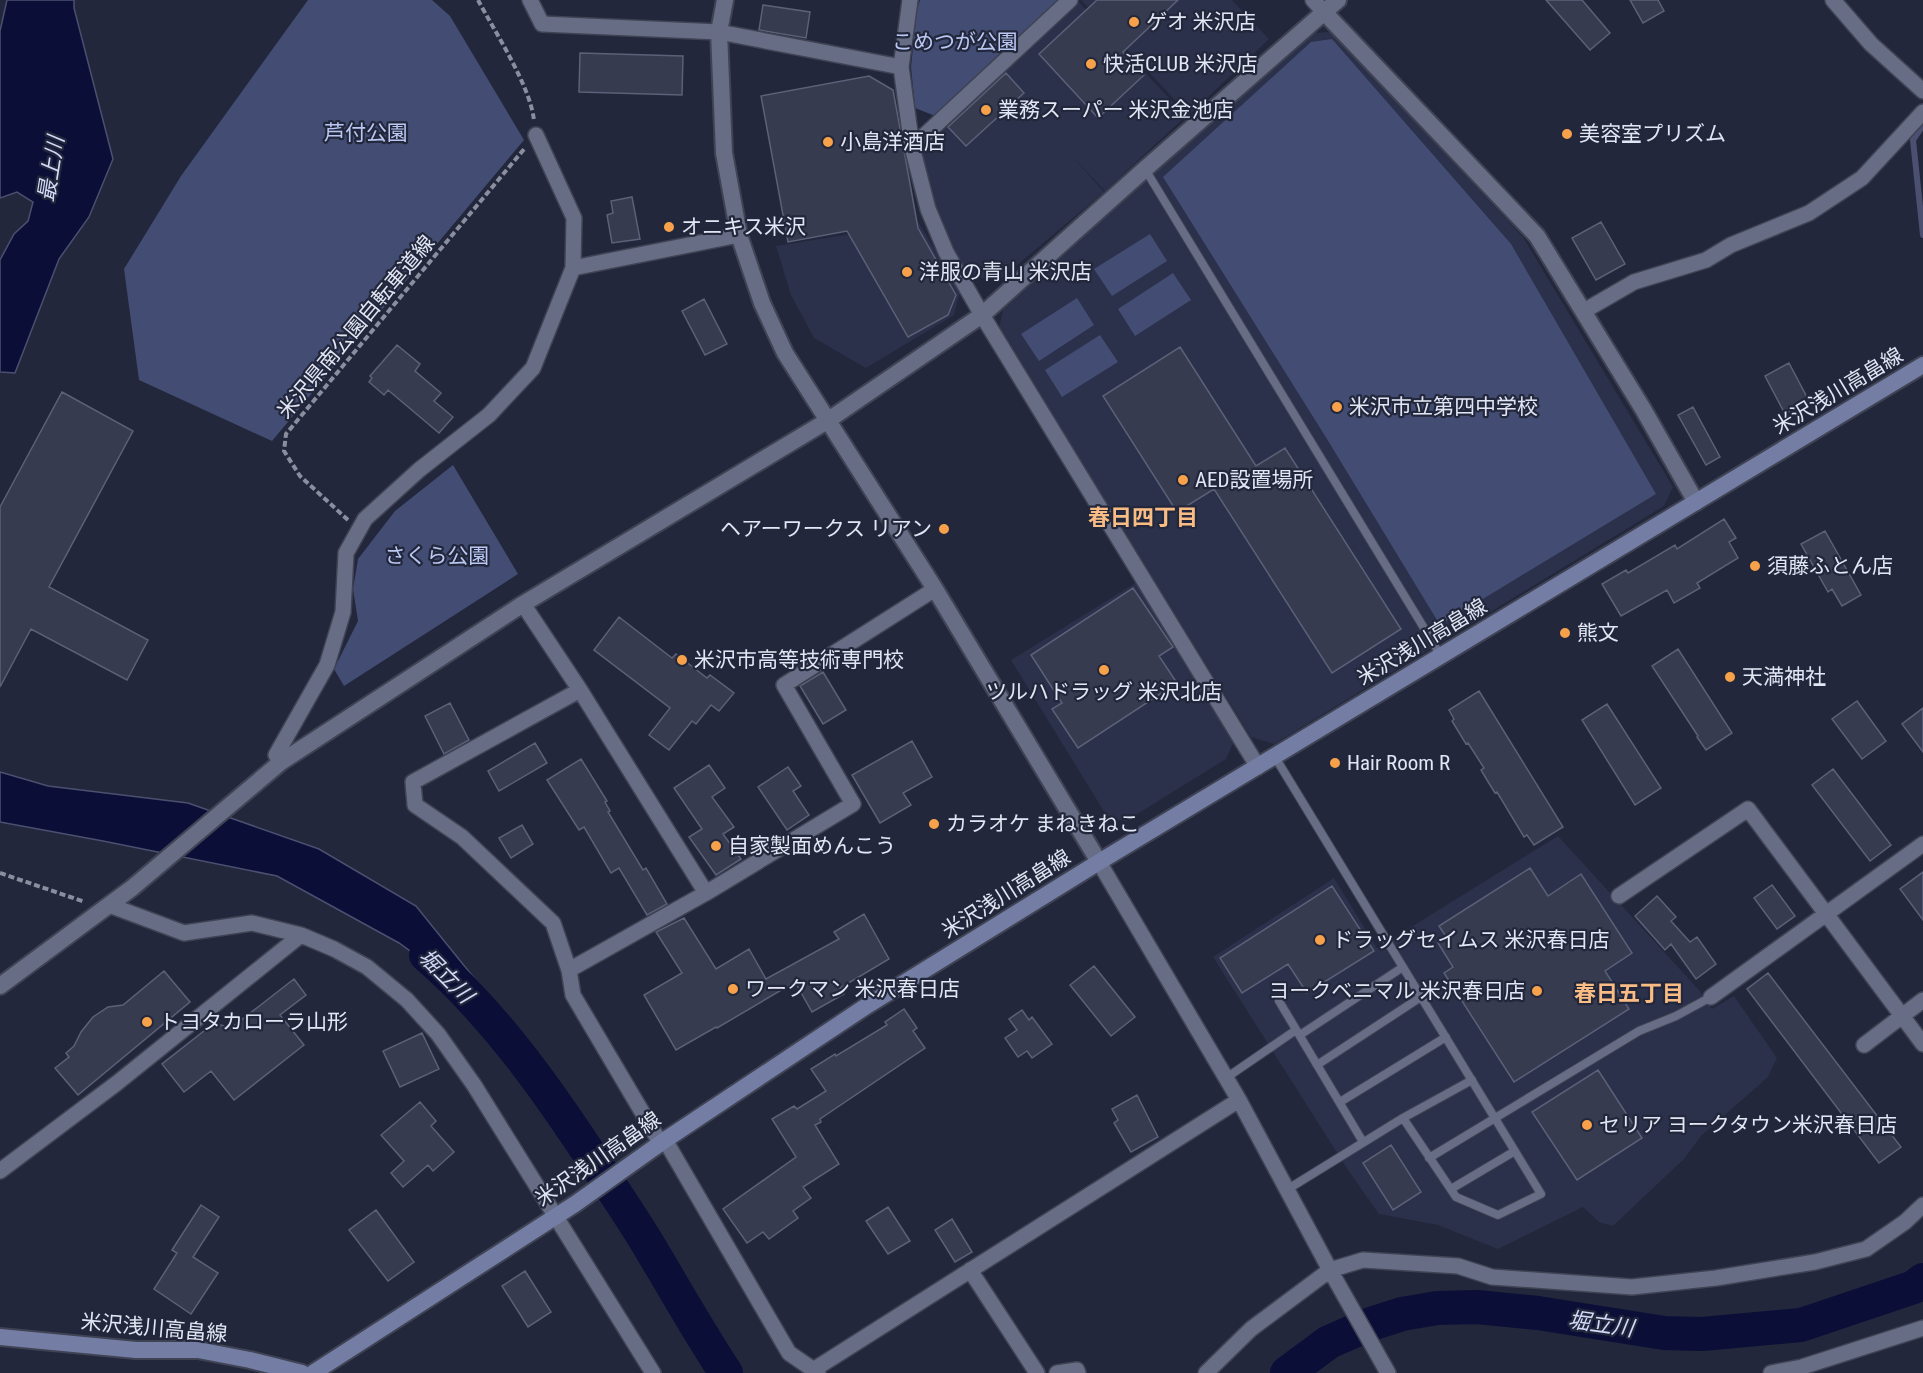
<svg xmlns="http://www.w3.org/2000/svg" width="1923" height="1373" font-family="'Roboto Condensed','Noto Sans JP',sans-serif">
<style>
.built{fill:#2b314a}
.green{fill:#434d73}
.water{fill:#0b0f37;stroke:#4c5070;stroke-width:1.5}
.lines{fill:none;stroke-linecap:round;stroke-linejoin:round}
.stream{stroke:#4c5070;stroke-width:6}
.river{stroke:#0b0f37;stroke-width:34}
.building{fill:#363b50;stroke:#5b6178;stroke-width:1.5}
.service-casing{stroke:#3f4354;stroke-width:10}
.minor-casing{stroke:#3f4354;stroke-width:18}
.tertiary-casing{stroke:#3f4354;stroke-width:20}
.secondary-casing{stroke:#3f4354;stroke-width:20}
.path{stroke:#8a8e9f;stroke-width:4;stroke-dasharray:6 3;stroke-linecap:butt}
.service{stroke:#676d84;stroke-width:8}
.minor{stroke:#676d84;stroke-width:15}
.tertiary{stroke:#676d84;stroke-width:16}
.secondary{stroke:#747ea5;stroke-width:16}
.poi-dot{fill:#f7a14a;stroke:#22273b;stroke-width:2}
.labels{text-anchor:middle;dominant-baseline:central;stroke-width:4.5;stroke-linejoin:round;paint-order:stroke}
.poi-label{font-size:21px;fill:#e2e6f4;stroke:#22273b;text-anchor:start}
.park-label{font-size:21px;fill:#bac7f3;stroke:#22273b}
.street-label{font-size:21px;fill:#e2e6f4;stroke:#22273b}
.water-label{font-size:22px;font-style:italic;fill:#d1daf9;stroke:#22273b}
.neighbourhood-label{font-size:22px;font-weight:bold;fill:#f9bc85;stroke:#22273b}
</style>
<rect width="100%" height="100%" fill="#22273b"/>
<!-- built -->
<path class="built" d="M1077,0L1186,116L1105,191L1071,155L1104,192L997,282L969,274L951,245L933,205L919,145Z
M1081,0H1232L1269,39L1189,115Z
M1331,32L1523,237L1673,487L1664,506L1274,744L1251,737L999,328L1003,310L1310,33Z
M919,223L960,292L954,315L866,368L814,338L791,295L776,246Z
M1137,582L1234,741L1226,759L1126,821L1108,818L1011,660Z
M1558,836L1699,990L1712,1009L1734,996L1777,1058L1768,1077L1701,1136L1684,1159L1613,1226L1599,1222L1583,1207L1498,1249L1438,1225L1379,1214L1348,1170L1213,957L1334,878L1377,948Z"/>
<!-- green -->
<path class="green" d="M308,0H432L450,16L524,140L272,441L139,380L124,269L181,176Z
M920,0H1059L938,117L915,108L911,67L917,9Z
M1332,39L1511,244L1656,494L1440,625L1327,439L1163,177L1311,42Z
M1150,234L1167,261L1112,296L1094,269Z
M1173,273L1191,300L1135,336L1118,309Z
M1077,298L1094,325L1039,361L1021,334Z
M1100,335L1118,362L1062,397L1045,370Z
M453,465L518,574L344,686L334,669L358,621L353,589L358,559L395,511Z"/>
<!-- water -->
<path class="water" d="M7,0H74V8L113,159L89,217L59,259L15,373L0,372V260L14,234L28,221L33,202L17,192L0,198V31Z
M0,772L48,786L188,803L319,849L416,906L512,1025L399,943L277,876L103,841L0,822Z"/>
<g class="lines">
<!-- stream -->
<path class="stream" d="M1923,125L1913,140L1923,235"/>
<!-- river -->
<path class="river" d="M426,955C494,1014 547,1089 596,1164C612,1188 628,1212 643,1236C671,1282 697,1329 726,1373
M1287,1373L1329,1342L1368,1325L1402,1314L1437,1308L1477,1307L1538,1313L1664,1333L1702,1334L1801,1325L1914,1287L1923,1280"/>
</g>
<!-- building -->
<path class="building" d="M1097,0H1178L1123,52L1144,75L1098,118L1039,54Z
M1546,0H1582L1610,33L1590,50Z
M1630,0H1658L1664,11L1643,23Z
M763,5L810,12L806,38L759,30Z
M580,53L683,56L682,95L579,92Z
M1006,73L1024,93L966,146L948,127Z
M869,76L893,90L918,228L956,295L948,315L908,337L847,231L788,242L761,96Z
M632,197L640,239L612,243L607,215L613,213L611,201Z
M1601,222L1625,264L1596,280L1572,238Z
M704,299L727,344L705,355L682,311Z
M397,345L420,364L415,371L441,393L434,401L453,417L439,433L388,390L384,395L369,382L372,378L370,376Z
M1180,347L1256,466L1285,448L1401,629L1332,673L1214,489L1177,512L1103,396Z
M1789,363L1809,401L1785,414L1765,376Z
M62,392L133,431L49,587L148,640L127,680L31,629L0,687V507Z
M1693,407L1720,457L1706,465L1678,415Z
M1724,519L1736,538L1729,542L1738,558L1697,583L1700,588L1674,603L1667,590L1621,616L1602,584L1626,570L1628,573L1675,545L1677,549Z
M1825,531L1861,595L1842,606L1832,589L1828,592L1801,544Z
M1133,588L1173,647L1159,656L1177,683L1078,748L1052,709L1062,703L1031,655Z
M619,617L672,658L676,654L707,678L710,675L734,693L719,711L711,705L696,724L692,721L669,750L649,735L670,708L594,650Z
M1678,649L1732,733L1706,750L1697,737L1698,736L1652,666Z
M823,672L846,710L823,724L800,686Z
M1479,691L1563,827L1534,845L1527,835L1524,837L1497,792L1495,793L1487,780L1481,770L1484,768L1468,743L1466,744L1452,721L1454,719L1449,710Z
M1857,701L1886,741L1862,759L1832,719Z
M450,703L469,740L444,754L425,716Z
M1607,704L1661,788L1635,805L1582,720Z
M1923,708V752L1902,724Z
M912,741L932,777L903,793L911,805L880,823L852,775Z
M535,743L547,763L499,791L488,771Z
M581,759L607,801L605,802L610,811L608,812L643,870L646,868L667,904L647,915L619,868L611,873L584,827L579,830L547,780Z
M709,765L725,788L712,797L734,827L723,834L741,859L716,875L689,837L702,829L674,788Z
M788,767L801,786L793,791L809,815L787,830L758,787Z
M1833,769L1891,845L1870,861L1812,785Z
M522,825L533,844L511,858L499,838Z
M1530,868L1548,896L1581,874L1632,953L1605,971L1629,1009L1514,1082L1444,973L1453,967L1438,943L1447,938L1439,926Z
M1923,872V920L1900,889Z
M1772,885L1795,916L1777,929L1754,898Z
M1332,886L1374,951L1307,993L1288,964L1242,993L1220,958Z
M1657,896L1676,917L1671,921L1690,942L1697,937L1716,964L1696,979L1671,944L1665,950L1635,916Z
M864,914L889,959L840,988L844,994L812,1012L795,982L717,1028L716,1027L676,1050L644,995L682,973L656,932L684,918L716,969L749,949L766,979L839,939L834,932Z
M1094,966L1135,1017L1111,1036L1070,985Z
M164,971L190,1002L78,1095L55,1068L69,1057L66,1053L74,1046L81,1032L93,1017L108,1007L123,1005Z
M1768,973L1901,1147L1879,1163L1747,989Z
M294,979L306,995L280,1015L304,1045L234,1100L211,1071L184,1092L162,1064L214,1023L231,1028Z
M904,1009L917,1028L913,1031L925,1048L820,1119L821,1122L815,1125L839,1164L803,1187L811,1198L793,1211L798,1218L769,1239L763,1232L747,1243L723,1209L796,1157L772,1119L794,1106L797,1109L826,1091L811,1069L835,1054L836,1056L887,1025L885,1022Z
M1022,1010L1029,1020L1032,1017L1052,1044L1032,1058L1027,1051L1018,1057L1005,1038L1017,1030L1009,1019Z
M422,1033L439,1069L400,1087L383,1051Z
M1598,1070L1642,1138L1577,1180L1532,1112Z
M1137,1095L1158,1137L1131,1152L1114,1123L1118,1120L1112,1109Z
M420,1102L436,1121L431,1126L454,1152L433,1171L428,1165L403,1187L391,1173L404,1161L381,1135Z
M1391,1145L1421,1192L1393,1210L1363,1163Z
M201,1205L219,1217L193,1257L218,1273L191,1314L154,1289L177,1253L172,1250Z
M888,1207L910,1241L888,1254L866,1221Z
M376,1210L414,1262L388,1281L349,1230Z
M952,1219L972,1252L955,1262L935,1230Z
M525,1271L551,1312L528,1327L502,1286Z"/>
<g class="lines">
<defs>
<path id="service" d="M1145,169L1441,656
M1275,757L1541,1194L1498,1215L1456,1197L1403,1118L1288,1189
M1279,1001L1363,1142
M1300,1035L1403,967
M1317,1065L1421,997
M1226,1078L1296,1030
M1340,1102L1446,1037
M1403,1118L1472,1080
M1429,1158L1639,1031L1676,1016L1711,997
M1451,1189L1515,1151"/>
<path id="minor" d="M530,0L542,24L719,32L901,67
M910,0L901,67L912,147L928,209L946,252L982,315L1258,767
M1313,0L1324,12
M1833,0L1871,44L1923,91
M912,147L1070,0
M573,268L739,235
M1584,311L1634,282L1706,260L1731,245L1809,213L1862,178L1923,112
M523,604L580,690L706,893
M580,690L413,782L415,805L462,837L553,923L569,970L573,995L661,1144
M281,762L276,755L327,665L343,612L346,553L365,519L419,470L489,415L533,368L573,268L574,218L536,135
M1099,862L1239,1100L1330,1270L1388,1373
M1619,896L1748,809L1923,1044
M109,905L184,933L252,923L301,935L334,949L367,967L407,1000L438,1034L474,1085L653,1373
M569,970L706,893L853,804L784,685L935,589
M1711,997L1923,844
M1864,1045L1923,1000
M665,1140L789,1353L818,1373
M0,1171L117,1083L301,935
M970,1270L1037,1373
M813,1370L1239,1100
M1057,1373L1077,1370L1078,1373
M1206,1373L1251,1329L1330,1270L1363,1260L1458,1266L1492,1277L1632,1287L1716,1278L1815,1262L1866,1249L1905,1222L1923,1205
M1771,1373L1802,1367L1923,1328"/>
<path id="tertiary" d="M725,0L719,32L724,153L739,235L762,303L785,353L935,589L1099,862
M1324,12L1537,236L1643,409L1696,502
M0,986L132,888L281,762L523,604L827,421L982,315L1145,169L1338,0"/>
<path id="secondary" d="M0,1337L136,1350H198L250,1360L302,1373
M313,1373L575,1204L665,1140L865,1007L1099,862L1923,365"/>
</defs>
<!-- service casing -->
<use href="#service" class="service-casing"/>
<!-- minor casing -->
<use href="#minor" class="minor-casing"/>
<!-- tertiary casing -->
<use href="#tertiary" class="tertiary-casing"/>
<!-- secondary casing -->
<use href="#secondary" class="secondary-casing"/>
<!-- path -->
<path class="path" d="M478,0C495,32 531,87 534,121
M348,520L300,476L284,451L286,434L525,148
M0,873L85,902"/>
<!-- service -->
<use href="#service" class="service"/>
<!-- minor -->
<use href="#minor" class="minor"/>
<!-- tertiary -->
<use href="#tertiary" class="tertiary"/>
<!-- secondary -->
<use href="#secondary" class="secondary"/>
</g>
<!-- markers -->
<g class="poi-dot">
<circle cx="1134" cy="22" r="6"/>
<circle cx="1091" cy="64" r="6"/>
<circle cx="986" cy="110" r="6"/>
<circle cx="1567" cy="134" r="6"/>
<circle cx="828" cy="142" r="6"/>
<circle cx="669" cy="227" r="6"/>
<circle cx="907" cy="272" r="6"/>
<circle cx="1337" cy="407" r="6"/>
<circle cx="1183" cy="480" r="6"/>
<circle cx="944" cy="529" r="6"/>
<circle cx="1755" cy="566" r="6"/>
<circle cx="1565" cy="633" r="6"/>
<circle cx="682" cy="660" r="6"/>
<circle cx="1104" cy="670" r="6"/>
<circle cx="1730" cy="677" r="6"/>
<circle cx="1335" cy="763" r="6"/>
<circle cx="934" cy="824" r="6"/>
<circle cx="716" cy="846" r="6"/>
<circle cx="1320" cy="940" r="6"/>
<circle cx="733" cy="989" r="6"/>
<circle cx="1537" cy="991" r="6"/>
<circle cx="147" cy="1022" r="6"/>
<circle cx="1587" cy="1125" r="6"/>
</g>
<g class="labels">
<!-- poi labels -->
<g class="poi-label">
<text x="1146" y="22">ゲオ 米沢店</text>
<text x="1103" y="64">快活CLUB 米沢店</text>
<text x="998" y="110">業務スーパー 米沢金池店</text>
<text x="1579" y="134">美容室プリズム</text>
<text x="840" y="142">小島洋酒店</text>
<text x="681" y="227">オニキス米沢</text>
<text x="919" y="272">洋服の青山 米沢店</text>
<text x="1349" y="407">米沢市立第四中学校</text>
<text x="1195" y="480">AED設置場所</text>
<text x="932" y="529" text-anchor="end">ヘアーワークス リアン</text>
<text x="1767" y="566">須藤ふとん店</text>
<text x="1577" y="633">熊文</text>
<text x="694" y="660">米沢市高等技術専門校</text>
<text x="1742" y="677">天満神社</text>
<text x="1104" y="692" text-anchor="middle">ツルハドラッグ 米沢北店</text>
<text x="1347" y="763">Hair Room R</text>
<text x="946" y="824">カラオケ まねきねこ</text>
<text x="728" y="846">自家製面めんこう</text>
<text x="1332" y="940">ドラッグセイムス 米沢春日店</text>
<text x="745" y="989">ワークマン 米沢春日店</text>
<text x="1525" y="991" text-anchor="end">ヨークベニマル 米沢春日店</text>
<text x="159" y="1022">トヨタカローラ山形</text>
<text x="1599" y="1125">セリア ヨークタウン米沢春日店</text>
</g>
<!-- park labels -->
<g class="park-label">
<text x="955" y="42">こめつが公園</text>
<text x="366" y="133">芦付公園</text>
<text x="437" y="556">さくら公園</text>
</g>
<!-- street labels -->
<g class="street-label">
<text transform="translate(356 327) rotate(-50)">米沢県南公園自転車道線</text>
<text transform="translate(1838 391) rotate(-31)">米沢浅川高畠線</text>
<text transform="translate(1422 642) rotate(-31)">米沢浅川高畠線</text>
<text transform="translate(1006 894) rotate(-32)">米沢浅川高畠線</text>
<text transform="translate(598 1159) rotate(-35)">米沢浅川高畠線</text>
<text transform="translate(154 1328) rotate(5)">米沢浅川高畠線</text>
</g>
<!-- water labels -->
<g class="water-label">
<text transform="translate(51 169) rotate(-81)">最上川</text>
<text transform="translate(446 976) rotate(45)">堀立川</text>
<text transform="translate(1601 1324) rotate(8)">堀立川</text>
</g>
<!-- neighbourhood labels -->
<g class="neighbourhood-label">
<text x="1143" y="517">春日四丁目</text>
<text x="1629" y="993">春日五丁目</text>
</g>
</g>
</svg>
